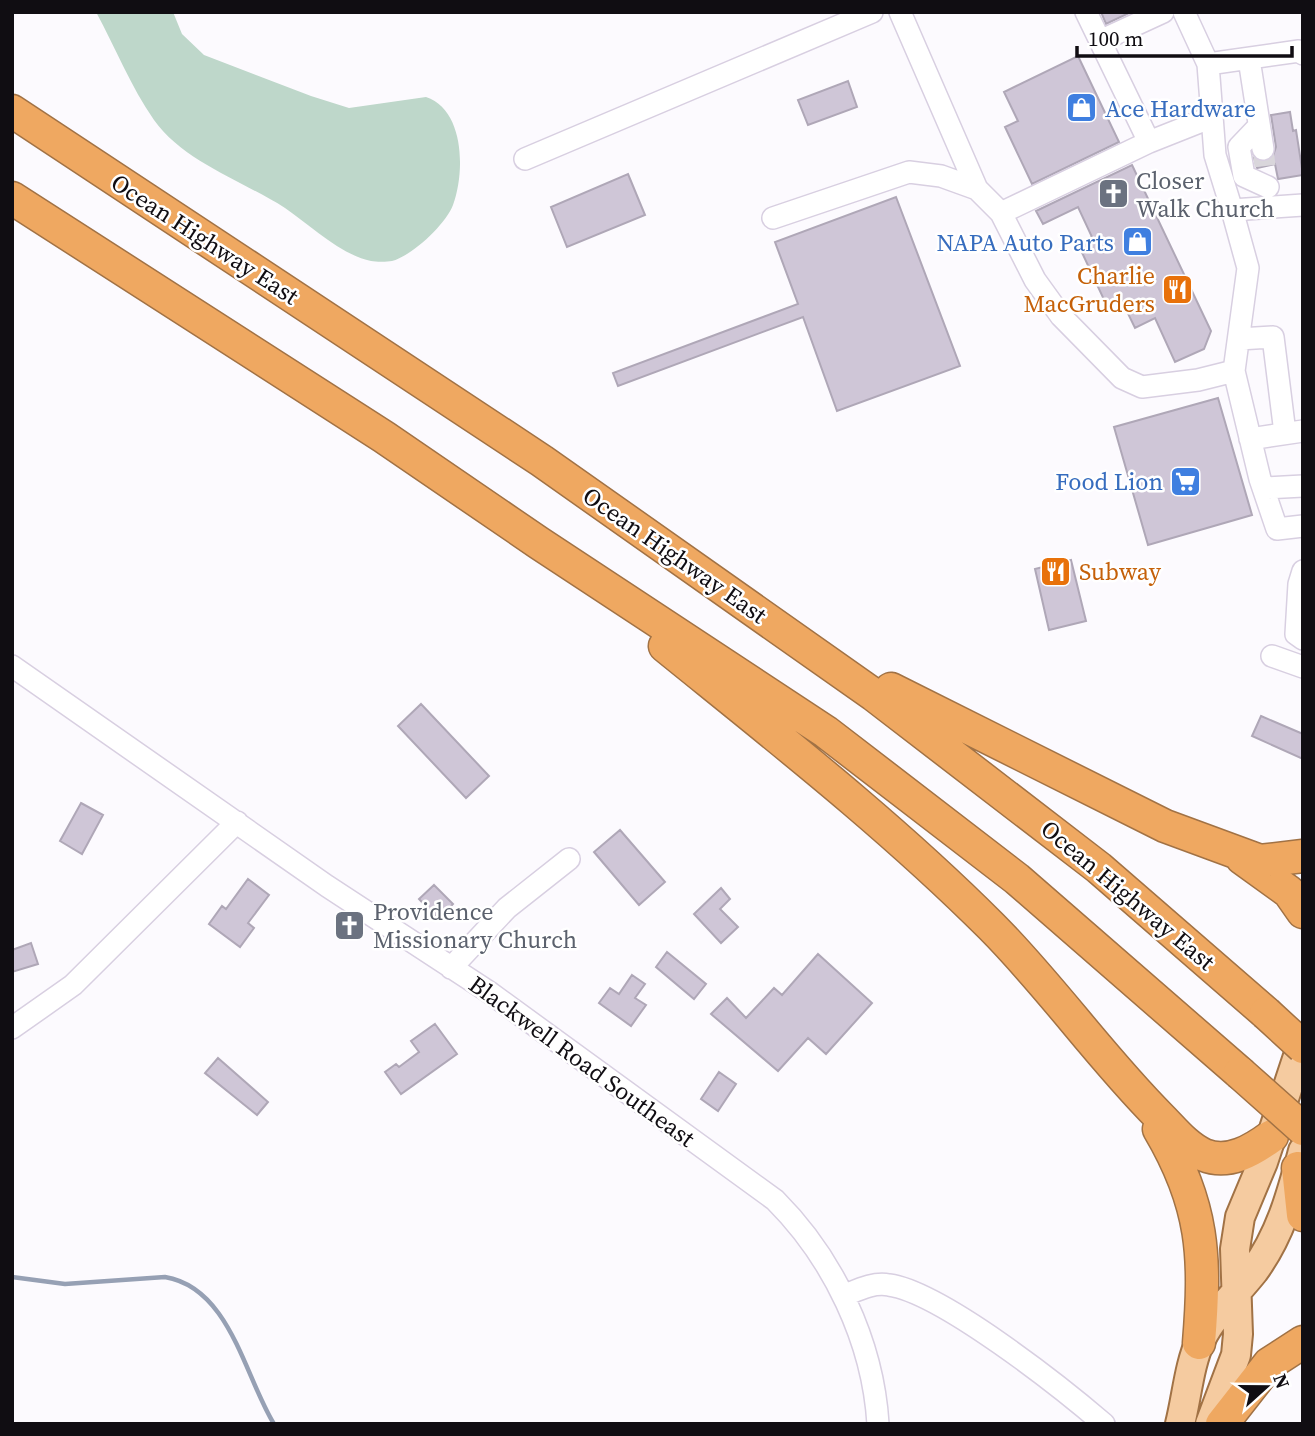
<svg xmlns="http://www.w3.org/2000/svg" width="1315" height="1436" font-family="'Source Serif 4',serif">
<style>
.green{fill:#bed7ca}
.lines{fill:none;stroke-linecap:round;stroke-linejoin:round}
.stream{stroke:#96a0b4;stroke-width:4.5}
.building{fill:#cfc6d7;stroke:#afa7b7;stroke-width:2}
.minor-tunnel{stroke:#d9d6db;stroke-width:21;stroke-dasharray:21 10;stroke-linecap:butt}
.minor-casing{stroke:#d8cfe1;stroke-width:24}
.major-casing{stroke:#a17245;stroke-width:32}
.highway-casing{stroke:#a17245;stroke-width:35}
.minor{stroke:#fff;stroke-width:21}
.major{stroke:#f5cba0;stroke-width:28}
.highway{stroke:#efa861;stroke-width:32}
.highway-bridge-casing{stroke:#a17245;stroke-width:35;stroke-linecap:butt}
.highway-bridge{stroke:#efa861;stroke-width:32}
.labels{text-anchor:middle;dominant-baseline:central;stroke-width:5;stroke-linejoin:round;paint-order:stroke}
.shop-label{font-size:24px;fill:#366cbe;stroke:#fff;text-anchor:end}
.worship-label{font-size:24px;fill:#5b616d;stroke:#fff;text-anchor:start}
.street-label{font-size:24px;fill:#100d12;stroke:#fff}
.food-label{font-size:24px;fill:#c56008;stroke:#fff;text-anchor:end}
</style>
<rect width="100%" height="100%" fill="#fcfafe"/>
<!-- green -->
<path class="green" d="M96,12H173L182,34L204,55L311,96L349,108L426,97C465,110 465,173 453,205C446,224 412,256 392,261C387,262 376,262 371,261C341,255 310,225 285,208C243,181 184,162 154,120C131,87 115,47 96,12Z"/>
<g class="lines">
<!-- stream -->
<path class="stream" d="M12,1277L65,1284L165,1277C230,1288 244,1375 274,1424"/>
</g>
<!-- building -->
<path class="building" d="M1101,12H1131L1106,24Z
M1078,56L1119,142L1032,184L1005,127L1018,121L1004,92Z
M848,81L857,107L808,125L798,100Z
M1290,112L1293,131L1296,130L1303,175L1278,179L1275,164L1257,168L1254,158L1264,162L1272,159L1276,147L1271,115Z
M1132,165L1211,331L1204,349L1175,362L1155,318L1135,328L1120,297L1106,304L1078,244L1092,237L1078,207L1043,224L1036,211Z
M628,174L645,215L567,247L551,207Z
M896,197L960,366L837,411L803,317L618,386L613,373L798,304L775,242Z
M1218,398L1252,515L1148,545L1114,427Z
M1071,560L1086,621L1049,630L1035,569Z
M421,704L489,776L466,798L398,726Z
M1261,716L1303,734V759L1252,736Z
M81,803L103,815L82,854L60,841Z
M620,830L665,882L639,905L594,852Z
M248,879L269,895L248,923L254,928L240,947L209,924L222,906L226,909Z
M434,885L453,904L438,919L419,899Z
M721,888L730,899L720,909L738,927L721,943L694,914Z
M31,943L38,964L12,972V950Z
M667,952L706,984L694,999L656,967Z
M818,954L872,1003L826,1054L808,1038L778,1071L711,1014L727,998L746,1018L774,988L782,995Z
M632,975L645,984L635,998L646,1005L631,1026L599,1003L610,988L619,994Z
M435,1024L457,1054L401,1094L385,1072L396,1064L399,1067L419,1052L411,1041Z
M218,1058L268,1102L257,1115L205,1073Z
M719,1072L736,1084L718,1111L701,1099Z"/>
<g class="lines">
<!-- minor-tunnel -->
<path class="minor-tunnel" d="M1263,149L1265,166"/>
<defs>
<path id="minor" d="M900,12L977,189L1001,213L1035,280L1061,316L1122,378L1142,387L1198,380L1234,371
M1086,12L1149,142L1212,117
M1184,12L1208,64L1215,155L1232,210L1303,205
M1100,41L1163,12
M1249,59L1263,149
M1208,64L1299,51L1303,54
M1259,126L1239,147L1244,176L1268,187
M525,159L872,12
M1232,210L1248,268L1234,371L1260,479L1277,529L1303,526
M1001,213L1149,142
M773,218L909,172L941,176L977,189
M1239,339L1273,337L1285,433
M1250,439L1303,431
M1264,488L1303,486
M1303,571L1299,584L1296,634L1303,639
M1272,656L1303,667
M12,666L327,886L489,992L775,1200C833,1258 873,1341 878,1424
M451,968L507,908L569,859
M12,1028L73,985L237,822
M843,1296C858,1290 873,1282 889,1285C941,1292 1062,1388 1104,1424"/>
<path id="major" d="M1180,1424C1187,1396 1189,1365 1201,1339C1214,1313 1236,1294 1254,1271C1281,1234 1291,1195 1303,1151
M1210,1424L1236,1355L1238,1334L1235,1249L1240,1217L1263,1162L1303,1041"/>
<path id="highway" d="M12,111L542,461L874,695L1099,868L1266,1013
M12,198L384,437L539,543L826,732L1017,879L1240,1073
M665,646C776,736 890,825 991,926C1051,986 1100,1057 1160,1117C1173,1130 1186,1147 1204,1155C1229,1165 1253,1150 1272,1136
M891,689L1165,826L1260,861L1303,856
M1242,858L1289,892L1303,912
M1159,1129C1204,1205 1206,1257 1199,1343
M1298,1168L1303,1215
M1222,1424L1269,1364L1303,1342"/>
</defs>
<!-- minor casing -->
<use href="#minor" class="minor-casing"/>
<!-- major casing -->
<use href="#major" class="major-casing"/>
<!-- highway casing -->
<use href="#highway" class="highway-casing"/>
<!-- minor -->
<use href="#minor" class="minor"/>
<!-- major -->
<use href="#major" class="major"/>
<!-- highway -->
<use href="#highway" class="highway"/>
<defs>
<path id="highway-bridge" d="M1266,1013L1303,1047
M1240,1073L1303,1129"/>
</defs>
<!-- highway-bridge casing -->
<use href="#highway-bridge" class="highway-bridge-casing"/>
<!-- highway-bridge -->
<use href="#highway-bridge" class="highway-bridge"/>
</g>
<!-- icons -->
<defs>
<symbol id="shop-square" viewBox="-11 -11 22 22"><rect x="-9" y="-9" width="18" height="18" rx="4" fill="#3f7fe0" stroke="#fff"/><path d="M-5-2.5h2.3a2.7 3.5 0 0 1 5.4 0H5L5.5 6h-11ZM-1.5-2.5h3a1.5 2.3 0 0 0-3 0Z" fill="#fff"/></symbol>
<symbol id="church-square" viewBox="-11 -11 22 22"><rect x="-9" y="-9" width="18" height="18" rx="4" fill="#6b7280" stroke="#fff"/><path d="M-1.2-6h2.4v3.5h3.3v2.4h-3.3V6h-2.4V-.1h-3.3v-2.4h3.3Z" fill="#fff"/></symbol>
<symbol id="restaurant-square" viewBox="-11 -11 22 22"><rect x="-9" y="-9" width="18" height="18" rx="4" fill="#e8710a" stroke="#fff"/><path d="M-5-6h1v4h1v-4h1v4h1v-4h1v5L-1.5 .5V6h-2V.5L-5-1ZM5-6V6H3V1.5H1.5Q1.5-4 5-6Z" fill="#fff"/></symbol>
<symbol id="supermarket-square" viewBox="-11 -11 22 22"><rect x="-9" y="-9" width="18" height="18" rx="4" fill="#3f7fe0" stroke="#fff"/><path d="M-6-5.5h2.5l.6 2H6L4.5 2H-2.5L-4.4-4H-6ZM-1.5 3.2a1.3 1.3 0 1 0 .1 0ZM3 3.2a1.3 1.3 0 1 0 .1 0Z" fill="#fff"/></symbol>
</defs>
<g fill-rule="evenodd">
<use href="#shop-square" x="1064" y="90" width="35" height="35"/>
<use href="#church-square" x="1096" y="176" width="35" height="35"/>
<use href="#shop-square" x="1120" y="224" width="35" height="35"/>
<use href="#restaurant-square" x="1160" y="272" width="35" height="35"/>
<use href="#supermarket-square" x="1168" y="464" width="35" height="35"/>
<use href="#restaurant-square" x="1038" y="554" width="35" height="35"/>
<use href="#church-square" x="332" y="908" width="35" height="35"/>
</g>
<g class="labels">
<!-- shop labels -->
<g class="shop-label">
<text x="1105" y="108" text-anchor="start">Ace Hardware</text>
<text x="1114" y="242">NAPA Auto Parts</text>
<text x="1163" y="481">Food Lion</text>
</g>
<!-- worship labels -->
<g class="worship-label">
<text x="1136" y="180">Closer<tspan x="1136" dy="28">Walk Church</tspan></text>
<text x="373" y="911">Providence<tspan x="373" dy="28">Missionary Church</tspan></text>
</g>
<!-- street labels -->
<g class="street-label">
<text transform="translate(205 239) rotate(33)">Ocean Highway East</text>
<text transform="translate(675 555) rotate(35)">Ocean Highway East</text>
<text transform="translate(1128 895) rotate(40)">Ocean Highway East</text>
<text transform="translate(582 1061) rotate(36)">Blackwell Road Southeast</text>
</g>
<!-- food labels -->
<g class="food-label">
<text x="1155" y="275">Charlie<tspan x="1155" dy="28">MacGruders</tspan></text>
<text x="1079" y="571" text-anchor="start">Subway</text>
</g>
</g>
<!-- border -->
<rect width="1315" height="1436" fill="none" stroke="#100d12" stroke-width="28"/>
<!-- north arrow -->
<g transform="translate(1266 1387) rotate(69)" stroke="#ffffff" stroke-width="5" paint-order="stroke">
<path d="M0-5L12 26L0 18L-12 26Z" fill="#100d12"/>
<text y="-10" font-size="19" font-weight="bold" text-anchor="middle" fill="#100d12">N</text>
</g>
<!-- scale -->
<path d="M1077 46v10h215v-10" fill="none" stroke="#100d12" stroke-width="3.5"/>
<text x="1088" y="46" font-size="21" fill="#100d12" stroke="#ffffff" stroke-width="5" paint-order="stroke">100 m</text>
</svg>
